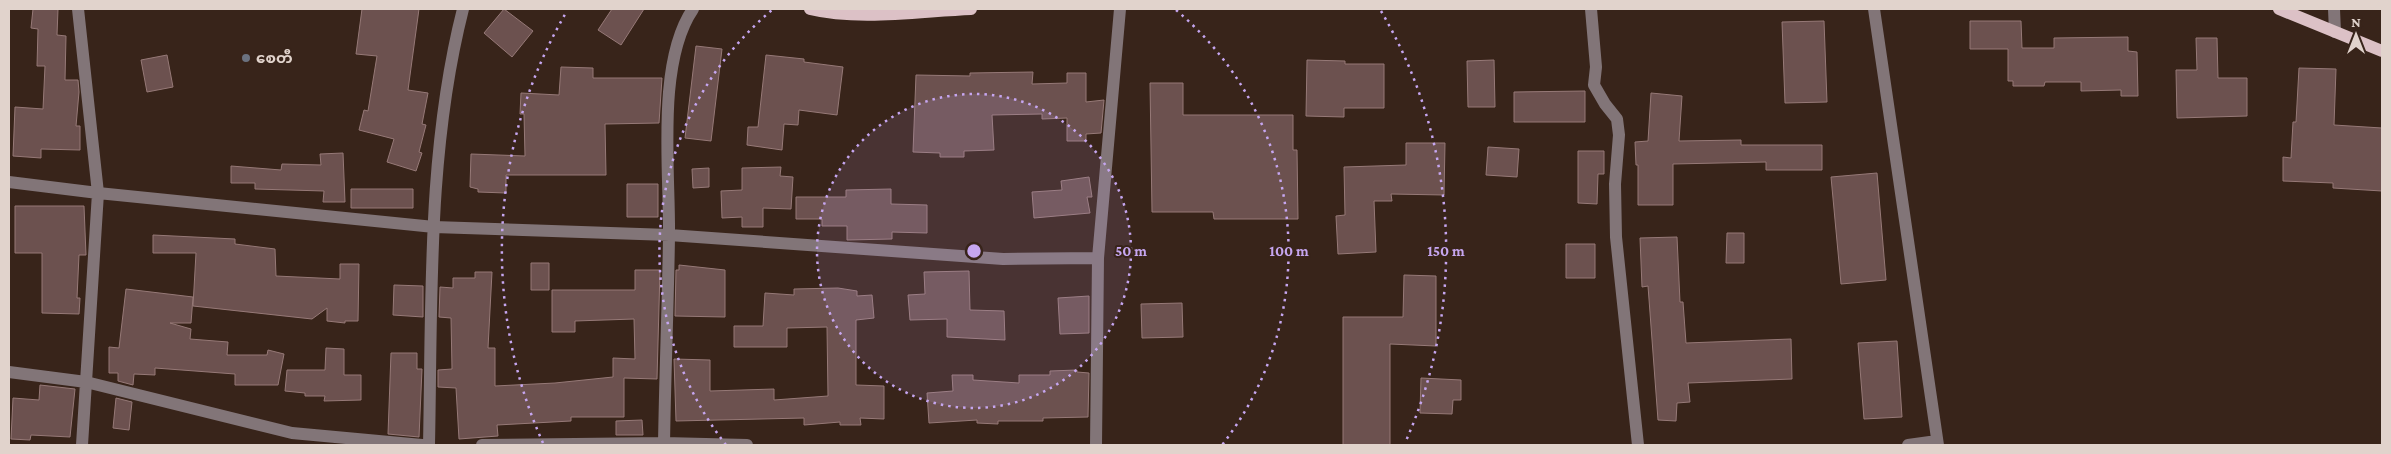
<svg xmlns="http://www.w3.org/2000/svg" width="2391" height="454" font-family="'Crimson Pro','Noto Sans Myanmar',serif">
<style>
.building{fill:#6c514f;stroke:#967977}
.lines{fill:none;stroke-linecap:round;stroke-linejoin:round}
.minor{stroke:#827578;stroke-width:12}
.major{stroke:#dcc1c6;stroke-width:12}
.ring{fill:none;stroke:#c6a6f0;stroke-width:2.5;stroke-dasharray:2.5 5}
.worship-dot{fill:#6b7280;stroke:#38241a;stroke-width:2}
.labels{text-anchor:middle;dominant-baseline:central;stroke-width:4;stroke-linejoin:round;paint-order:stroke}
.poi-label{font-size:15px;font-weight:bold;fill:#e1d3cc;stroke:#38241a;text-anchor:start}
.centre{fill:#c6a6f0;stroke:#38241a;stroke-width:2.5}
.ring-label{font-size:15px;text-anchor:middle;font-weight:bold;fill:#c6a6f0;stroke:#38241a;stroke-width:4;stroke-linejoin:round;paint-order:stroke}
</style>
<rect width="100%" height="100%" fill="#38241a"/>
<!-- building -->
<path class="building" d="M33,9H58L57,35L66,36L65,80H78L79,92L76,126H80V150L41,149V158L13,156L15,107L43,109L45,66H37L38,29L31,28Z
M362,9H419L408,90L428,93L422,124L426,125L419,152L422,153L416,171L387,162L394,139L359,130L364,110L368,111L377,56L356,54Z
M504,9L533,31L512,57L484,33Z
M612,9H644L621,45L598,30Z
M1824,21L1827,102L1785,103L1782,22Z
M1970,21H2021L2022,48H2054V38L2128,37V51L2137,52L2138,96H2121V90L2081,91V82H2045L2044,86H2013V81H2008V49H1970Z
M2196,38H2217L2218,78H2247V116L2177,118L2176,70H2197Z
M696,46L722,49L711,141L685,138Z
M167,55L173,87L147,92L141,60Z
M766,55L804,59V62L843,67L837,115L799,110L798,125L784,124L782,150L747,145L748,127H758Z
M1307,60L1345,61V64H1384V108H1344V117L1306,116Z
M1494,60L1495,107H1468L1467,61Z
M561,67L593,68V78H662L659,123L605,124L606,175H506V193L478,192V189L470,187L471,154L525,156L524,114H520L521,93L559,95Z
M2299,68L2336,69L2334,125L2382,128V191L2333,188V183L2283,181V157L2291,158L2293,122H2296Z
M1033,72L1032,84L1067,83V73H1086V102L1104,100L1101,133L1086,134V141H1067V118L1042,119V114L992,115L994,150L964,151V157H940V153L913,152L916,75L970,76V73Z
M1150,83H1183V115H1293V150H1297L1298,219H1214L1213,212H1152Z
M1585,91V122H1514V92Z
M1651,93L1682,96L1679,141L1741,140V145H1822V170H1766V162L1673,164V205H1638V165H1636L1635,142L1648,141Z
M1406,143H1445L1444,195L1391,194L1392,201H1374L1376,252L1338,254L1336,216L1345,215L1344,167L1406,165Z
M1488,147L1519,149L1517,177L1486,175Z
M1578,151H1604V174H1598L1597,204L1578,203Z
M343,153L345,202H323L324,191L255,189V183H231V166L281,170L282,164L321,165L320,154Z
M781,167L780,176L793,177L791,209L763,208V227H742V217L722,218L721,191L742,190V168Z
M709,168V187L693,188L692,169Z
M1877,173L1886,280L1841,284L1831,177Z
M1089,177L1092,197H1087L1090,213L1034,218L1032,192L1062,190L1061,181Z
M627,184H658V217H627Z
M351,189H413V208H351Z
M891,189V204L927,205V233L892,232V239L847,240V226H822V219H796V197H846V190Z
M15,206H84L86,255H79L77,298H80L79,314L42,313V253H15Z
M1727,233H1744V263H1726Z
M153,235L235,239V244L275,249L276,276L340,279V264H359L358,321H345V323L327,321V308L312,319L193,306L196,253H153Z
M1677,237L1680,302H1683L1686,343L1791,339L1792,379L1688,383L1690,402L1677,403L1676,421L1658,420L1648,286L1642,287L1640,238Z
M1566,244H1595V278H1566Z
M531,263H549V290H531Z
M679,265L725,270V317L675,316L676,270H679Z
M635,270H660L657,379L624,378V417H571V421L497,425L498,436L459,439L456,388L438,387V370L452,369L451,318L439,317L440,287L453,288V278H475V272H492L488,348H495V386L555,383L613,377V358L635,359L634,319L575,321V332H552V290H635Z
M969,271L970,310L1004,311L1005,340L947,337V319L910,320L908,295L925,294L924,272Z
M1404,275L1436,276V346L1390,344V445H1343V317H1403Z
M394,285L423,286V317L393,315Z
M838,288L857,291V296L872,295L874,318L856,320V385L884,386V419L860,418L861,425H840V422L804,425V418L676,421L674,359L710,360V391L774,389V400L828,396L827,327L787,328V347H734V326H763L765,293L794,295V289Z
M126,289L193,297L191,323H170L191,329L190,339L228,342L227,355H267L268,350L284,354L278,385H235V374L155,368V375L134,374L133,385L118,381V373H109V347L119,348Z
M1089,296V333L1060,334L1058,298Z
M1182,303L1183,337L1142,338L1141,304Z
M1897,341L1902,417L1864,419L1858,343Z
M326,348L344,349V375H361V400L324,401L325,396H305V393L285,391L287,370H325Z
M391,353H417V369H422L419,437L388,434Z
M1077,370V372L1089,373L1088,417L1043,418V421H998V424L977,423V420L929,423L927,393L953,391L952,375H973V380L1019,383V375H1050V371Z
M1421,378L1461,380V400H1453L1452,414L1420,413Z
M40,385L75,389L70,437L31,435L30,440L11,439L13,398L39,400Z
M116,398L132,402L129,430L113,428Z
M642,420L643,435H616V421Z"/>
<g class="lines">
<!-- minor -->
<path class="minor" d="M78,9L98,193L82,445
M1591,9L1596,67L1594,85L1605,104L1617,119L1619,135L1615,184L1616,237L1638,445
M1874,9L1938,445
M2334,9L2335,32
M9,182L98,193L434,227L669,235L1003,259L1098,258
M9,372L86,382L292,433L422,445
M429,445C432,300 427,150 463,9
M482,445L664,443L747,445
M664,445C665,376 668,306 669,236C670,172 656,63 693,9
M1096,445L1098,258L1120,9
M1908,445L1937,441"/>
<!-- major -->
<path class="major" d="M810,9C859,21 921,11 971,9
M2279,9L2382,51"/>
</g>
<!-- distance rings -->
<circle cx="974" cy="251" r="157" fill="#c6a6f0" fill-opacity=".12"/>
<g class="ring">
<circle cx="974" cy="251" r="157"/>
<path d="M726 445A315 315 0 0 1 772 10M1176 10A315 315 0 0 1 1222 445"/>
<path d="M543 443A472 472 0 0 1 567 11M1381 11A472 472 0 0 1 1405 443"/>
</g>
<!-- markers -->
<circle class="worship-dot" cx="246" cy="58" r="5"/>
<g class="labels">
<!-- poi labels -->
<g class="poi-label">
<text x="256" y="58">စေတီ</text>
</g>
</g>
<circle cx="974" cy="251" r="8" class="centre"/>
<g class="ring-label">
<text x="1131" y="256">50 m</text>
<text x="1289" y="256">100 m</text>
<text x="1446" y="256">150 m</text>
</g>
<!-- border -->
<rect width="2391" height="454" fill="none" stroke="#e1d3cc" stroke-width="20"/>
<!-- north arrow -->
<g transform="translate(2356 35)" stroke="#38241a" stroke-width="4" paint-order="stroke">
<path d="M0-4L9 19L0 12L-9 19Z" fill="#e1d3cc"/>
<text y="-8" font-size="14" font-weight="bold" text-anchor="middle" fill="#e1d3cc">N</text>
</g>
</svg>
